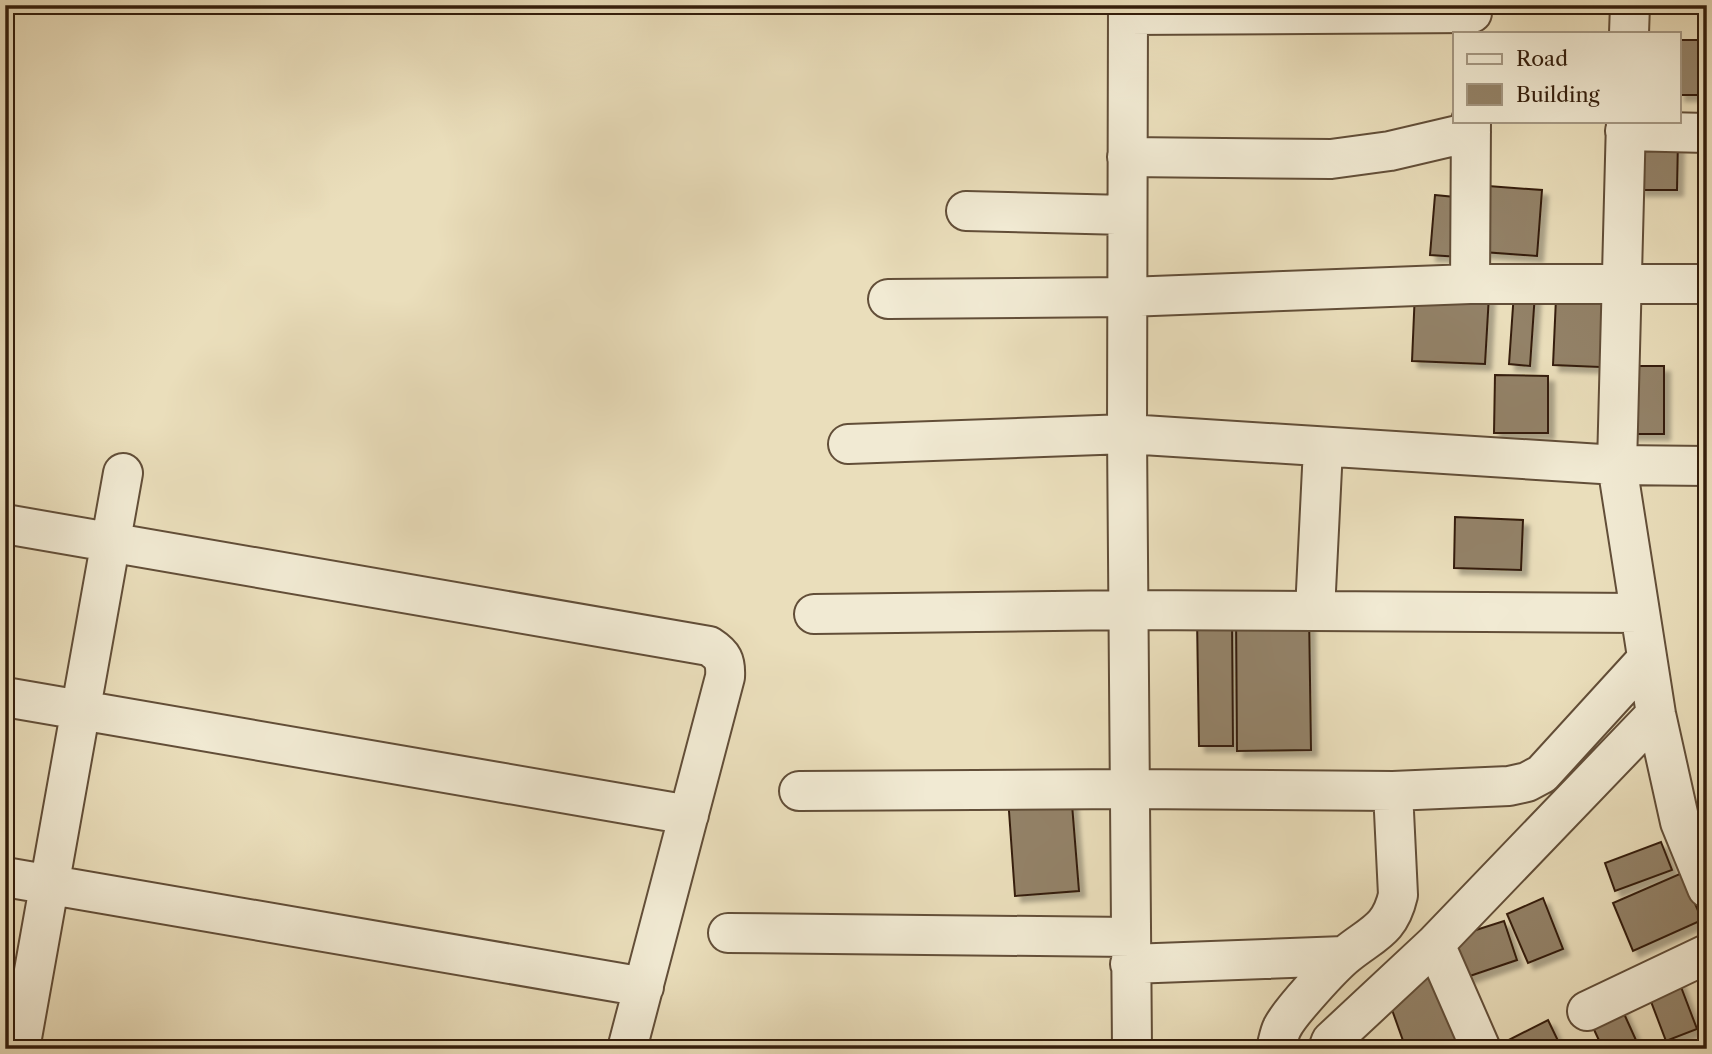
<svg xmlns="http://www.w3.org/2000/svg" width="1712" height="1054" font-family="'Libre Caslon Text',serif">
<style>
.building{fill:#938267;stroke:#341e0c;stroke-width:2;filter:url(#shadow)}
.lines{fill:none;stroke-linecap:round;stroke-linejoin:round}
.minor-casing{stroke:#624e38;stroke-width:42}
.minor{stroke:#f1ead3;stroke-width:38}
</style>
<defs>
<filter id="shadow"><feDropShadow dx="6" dy="6" stdDeviation="2" flood-color="#0004"/></filter>
</defs>
<rect width="100%" height="100%" fill="#eadebb"/>
<filter id="stains"><feTurbulence type="fractalNoise" baseFrequency=".00286" numOctaves="4"/><feColorMatrix values="0 0 0 0 .2 0 0 0 0 .09 0 0 0 0 .02 0 0 0 .5 -.17"/></filter>
<radialGradient id="worn" r=".72"><stop offset=".6" stop-color="#630" stop-opacity="0"/><stop offset="1" stop-color="#630" stop-opacity=".3"/></radialGradient>
<!-- building -->
<path class="building" d="M1679,40H1707V95H1679Z
M1640,138L1678,139L1677,190H1639Z
M1488,186L1542,190L1537,256L1483,252Z
M1435,195L1465,198L1460,257L1430,255Z
M1415,291L1489,295L1485,364L1412,361Z
M1514,292L1535,293L1530,366L1509,364Z
M1556,298L1604,300L1600,367L1553,365Z
M1624,366H1664V434H1624Z
M1495,375L1548,376V433H1494Z
M1455,517L1523,520L1521,570L1454,568Z
M1309,612L1311,750L1237,751L1236,614Z
M1232,617L1233,746H1199L1197,618Z
M1071,792L1079,891L1015,896L1008,797Z
M1661,842L1672,870L1615,891L1605,863Z
M1682,873L1702,920L1633,951L1613,903Z
M1543,898L1563,949L1528,963L1507,914Z
M1504,921L1517,960L1464,978L1451,938Z
M1437,974L1464,1049H1406L1386,993Z
M1678,979L1697,1029L1666,1041L1647,991Z
M1621,1007L1640,1049H1603L1590,1021Z
M1548,1020L1562,1049H1496L1495,1047Z"/>
<g class="lines">
<defs>
<path id="minor" d="M1128,5L1127,434L1132,1049
M1128,15L1472,13
M1629,33L1630,5
M1626,121L1617,465L1656,714L1680,822L1707,888
M1625,131L1707,133
M1127,157L1331,159L1390,151L1471,132
M966,211L1126,215
M1470,284L1471,121
M888,299L1127,297L1470,284H1707
M848,444L1127,434L1617,465L1707,466
M5,524L709,646C723,655 726,661 725,677L627,1049
M1315,611L1323,448
M814,614L1129,610L1640,613
M5,697L689,815
M799,791L1130,789L1393,791L1509,786L1527,782L1542,774L1647,659
M5,877L644,987
M728,933L1130,937
M1435,944L1481,1049
M1130,964L1344,956
M1587,1011L1707,954
M20,1049L123,473
M1276,1049C1278,1042 1279,1034 1282,1028C1289,1013 1333,965 1347,954C1373,933 1390,930 1398,895L1393,791
M1328,1049L1331,1041L1435,944L1656,714"/>
</defs>
<!-- minor casing -->
<use href="#minor" class="minor-casing"/>
<!-- minor -->
<use href="#minor" class="minor"/>
</g>
<!-- margin -->
<rect width="1712" height="1054" fill="none" stroke="#eadebb" stroke-width="28"/>
<rect x="7" y="7" width="1698" height="1040" fill="none" stroke="#341e0c" stroke-width="3.5"/>
<rect x="14" y="14" width="1684" height="1026" fill="none" stroke="#341e0c" stroke-width="2"/>
<!-- legend -->
<rect x="1453" y="32" width="228" height="91" fill="#f1ead3" stroke="#a59883" stroke-width="2"/>
<rect x="1467" y="54" width="35" height="10" fill="#f1ead3" stroke="#a59883" stroke-width="2"/>
<text x="1516" y="66" font-size="21" fill="#341e0c">Road</text>
<rect x="1467" y="84" width="35" height="21" fill="#938267" stroke="#a59883" stroke-width="2"/>
<text x="1516" y="102" font-size="21" fill="#341e0c">Building</text>
<rect width="100%" height="100%" filter="url(#stains)"/>
<rect width="100%" height="100%" fill="url(#worn)"/>
</svg>
